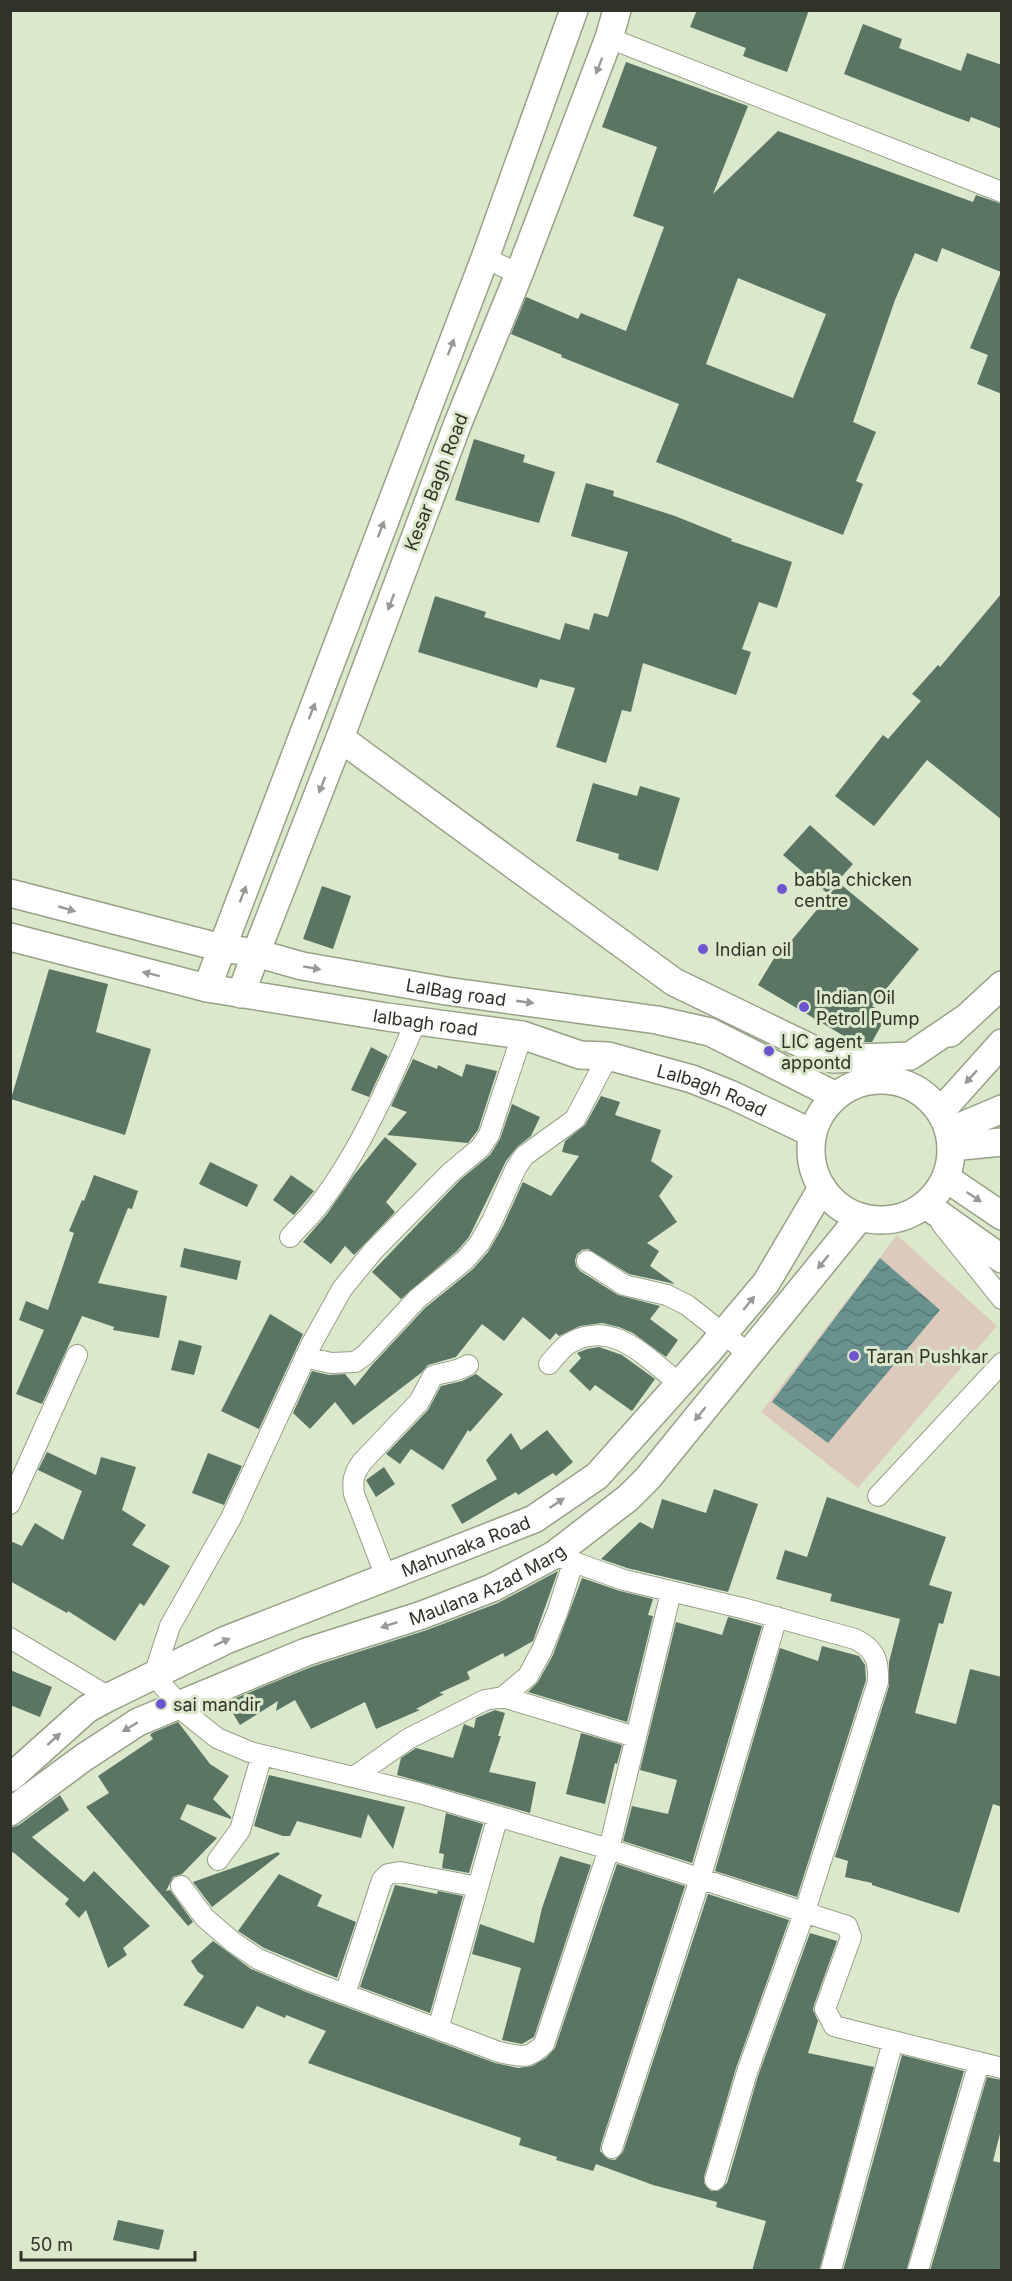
<svg xmlns="http://www.w3.org/2000/svg" width="1012" height="2281" font-family="Inter,sans-serif">
<style>
.park{fill:#dccbbd}
.water{fill:url(#water-waves)}
.building{fill:#5b7565;fill-rule:evenodd}
.lines{fill:none;stroke-linecap:round;stroke-linejoin:round}
.street-casing{stroke:#96a187;stroke-width:22}
.secondary-casing{stroke:#96a187;stroke-width:30}
.street{stroke:#fff;stroke-width:20}
.secondary{stroke:#fff;stroke-width:27}
.oneway{fill:#979994}
.poi-dot{fill:#6e54ce;stroke:#dce8cc;stroke-width:2}
.labels{text-anchor:middle;dominant-baseline:central;stroke-width:6;stroke-linejoin:round;paint-order:stroke}
.street-label{font-size:18px;fill:#2f3329;stroke:#dce8cc}
.poi-label{font-size:18px;fill:#2f3329;stroke:#dce8cc;text-anchor:start}
</style>
<defs>
<pattern id="water-waves" width="16" height="10" patternUnits="userSpaceOnUse" patternTransform="scale(1.5)"><rect width="16" height="10" fill="#69928f"/><path d="M0 5q4-4 8 0t8 0" fill="none" stroke="#577875"/></pattern>
</defs>
<rect width="100%" height="100%" fill="#dce8cc"/>
<!-- park -->
<path class="park" d="M897,1235L997,1326L858,1488L761,1412Z"/>
<!-- water -->
<path class="water" d="M880,1258L940,1310L828,1443L772,1402Z"/>
<!-- building -->
<path class="building" d="M697,10H809L787,72L743,56L746,48L690,27Z
M863,24L902,39L899,48L961,71L967,53L1002,65V129L971,117L969,122L947,114L844,74Z
M626,62L748,106L713,194L778,131L973,202L976,195L1002,204V394L977,384L988,355L970,348L1001,272L942,248L937,262L915,253L895,300L853,422L876,432L856,481L863,484L843,535L656,462L679,404L561,357L562,355L511,334L526,297L578,319L581,313L626,331L664,227L633,216L657,147L602,127ZM738,278L826,314L793,398L706,364Z
M474,439L525,455L523,462L555,472L539,523L455,500Z
M586,483L614,491L613,496L675,516L732,539L731,541L792,562L777,608L759,602L742,649L751,652L736,695L643,663L631,712L622,710L606,763L556,747L575,688L540,679L537,688L418,652L435,596L486,612L484,617L560,640L565,623L589,630L594,613L608,617L628,552L571,536Z
M1002,593V820L927,760L874,826L835,796L883,735L888,739L921,701L912,694L938,665L940,667Z
M593,783L637,796L640,786L680,798L658,871L618,859L619,854L576,841Z
M810,825L853,864L827,893L783,855Z
M839,883L919,949L872,1006L887,1015L872,1042H854L758,985L779,950L782,952Z
M322,886L351,896L333,949L303,939Z
M49,969L108,984L96,1032L151,1049L125,1135L11,1099Z
M371,1047L388,1056L369,1097L351,1090Z
M413,1059L437,1069L438,1065L462,1077L466,1064L497,1071L478,1130L468,1143L387,1135L407,1112L391,1106Z
M601,1096L620,1102L615,1115L661,1130L651,1161L673,1176L659,1196L677,1222L647,1243L659,1251L650,1266L675,1284L629,1274L588,1249L582,1250L577,1254L575,1260L576,1266L580,1271L618,1295L660,1306L650,1319L678,1340L666,1357L633,1333L619,1327L602,1323L580,1326L559,1336L556,1333L550,1340L523,1317L504,1341L482,1324L456,1357L428,1365L421,1373L353,1425L335,1402L310,1429L293,1413L312,1371L329,1375L345,1374L355,1386L372,1365L425,1308L473,1269L488,1252L503,1226L523,1182L551,1196L579,1156L562,1152L565,1141L585,1125Z
M512,1104L540,1117L531,1136L517,1147L506,1161L469,1237L457,1251L401,1299L372,1272L460,1180L490,1155L500,1139Z
M385,1137L417,1164L386,1202L395,1212L354,1255L345,1246L331,1264L303,1242L327,1214L354,1175Z
M210,1162L258,1185L247,1207L199,1184Z
M94,1175L138,1191L132,1209L128,1208L98,1283L167,1296L159,1338L113,1330L114,1327L82,1316L42,1404L16,1394L44,1330L19,1320L26,1301L48,1310L74,1233L69,1231L82,1200L84,1201Z
M291,1175L314,1191L294,1215L273,1200Z
M184,1248L241,1261L237,1280L180,1267Z
M270,1314L303,1334L259,1429L221,1411Z
M179,1340L202,1346L194,1375L171,1370Z
M599,1347L622,1355L655,1379L632,1411L595,1385L590,1391L569,1371L581,1358L577,1353L587,1349Z
M476,1374L503,1394L470,1432L468,1430L443,1470L411,1449L400,1464L386,1454L428,1410L441,1386L462,1381Z
M547,1430L573,1462L556,1476L553,1473L518,1495L516,1492L462,1524L451,1505L497,1479L486,1460L511,1433L521,1450Z
M47,1452L96,1475L101,1457L136,1467L122,1510L146,1525L132,1545L170,1566L144,1606L140,1603L115,1641L68,1611L67,1613L10,1581V1541L22,1546L35,1523L63,1540L82,1491L38,1470Z
M208,1453L242,1466L224,1505L192,1493Z
M384,1467L395,1484L376,1497L366,1480Z
M714,1489L758,1504L728,1592L627,1568L601,1559L640,1522L653,1529L662,1499L706,1513Z
M827,1497L946,1537L929,1585L952,1592L943,1624L939,1623L915,1713L956,1724L970,1669L1002,1677V1807L993,1804L959,1913L872,1885V1883L845,1877L848,1861L835,1857L889,1686V1662L900,1619L830,1601L832,1594L776,1579L785,1550L807,1557Z
M558,1571L533,1641L505,1657L503,1653L467,1672L470,1679L439,1693L444,1694L416,1709L420,1710L376,1729L365,1702L311,1729L295,1700L276,1711L278,1701L240,1725L226,1702L311,1667L427,1630L498,1603Z
M582,1578L620,1591L653,1599L648,1615L653,1616L627,1722L528,1692L538,1682L553,1655Z
M728,1617L762,1626L692,1863L623,1841L632,1806L668,1814L677,1780L640,1770L676,1622L722,1635Z
M822,1646L859,1656L865,1665L866,1680L797,1897L715,1871L780,1648L818,1661Z
M10,1670L52,1687L40,1717L10,1705Z
M495,1710L505,1713L498,1736H501L489,1772L536,1782L530,1813L397,1775L401,1758L416,1748L453,1758L464,1724L474,1728L476,1718Z
M178,1722L210,1764L229,1776L213,1799L231,1817V1819L187,1804L180,1819L217,1838L182,1874L173,1877L166,1891L170,1890L193,1922L188,1926L86,1807L109,1793L98,1776L153,1739L150,1735L152,1733Z
M581,1733L622,1745L617,1764L615,1763L605,1804L566,1794Z
M269,1775L405,1807L393,1849L368,1814L361,1838L297,1821L290,1836H283L254,1826Z
M60,1795L69,1810L32,1837L84,1882L94,1871L150,1926L123,1948L127,1955L108,1968L86,1910L79,1918L65,1904L69,1899L13,1852L10,1854V1828L19,1825Z
M446,1813L483,1824L469,1873L442,1868L444,1854L439,1853Z
M278,1852L280,1854L212,1907L193,1882Z
M560,1856L591,1865L534,2037L522,2044L502,2040L521,1968L472,1954L480,1924L534,1943L542,1908Z
M617,1864L685,1886L601,2144L600,2151L608,2159L615,2160L623,2152L708,1894L789,1920L736,2068L704,2177V2183L711,2191H718L727,2183L758,2076L810,1933L837,1941L814,2005L813,2010L818,2021L808,2053L874,2067L819,2271H752L766,2221L716,2207L717,2202L653,2185L596,2164L593,2171L556,2160L557,2157L519,2145L521,2138L308,2063L326,2031L286,2015L285,2018L257,2006L243,2029L183,2005L204,1976L198,1972L191,1961L213,1941L251,1969L306,1992L495,2063L518,2068L532,2066L546,2058L555,2048Z
M279,1874L322,1895L317,1906L356,1922L337,1978L264,1948L238,1931Z
M395,1885L437,1894L438,1891L463,1896L430,2013L360,1987Z
M902,2055L964,2071L906,2271H843Z
M987,2077L1002,2080V2126L993,2161L1002,2163V2262L999,2271H930Z
M118,2220L164,2230L159,2250L113,2240Z"/>
<g class="lines">
<defs>
<path id="street" d="M609,38L1002,192
M485,258L519,274
M522,1035L489,1135L480,1148L450,1173L373,1251L342,1289L312,1343L231,1518L170,1626L154,1675L187,1714L217,1738L250,1752L419,1793L609,1849L847,1926L851,1937L825,2009L834,2026L893,2041
M941,1223L1002,1299
M290,1237C300,1225 312,1215 321,1202C360,1151 391,1080 416,1021
M587,1261L624,1285L667,1295L687,1305L749,1354
M305,1357L331,1363L355,1362L365,1355L417,1299L465,1260L479,1244L492,1221L516,1168L524,1156L575,1119L608,1056
M549,1364C554,1358 561,1349 568,1344C613,1317 646,1358 680,1384
M878,1496L1002,1363
M10,1504L77,1355
M554,1555L624,1580L746,1609L855,1639C875,1649 879,1660 878,1682L805,1911L747,2072L715,2180
M386,1577L354,1494C352,1480 354,1473 362,1462L419,1402L433,1376C446,1371 455,1373 468,1365
M10,1638L109,1697
M503,1697L635,1737
M354,1777L408,1739L485,1700L503,1697L528,1676L542,1650L557,1613L573,1563
M218,1860L240,1830L262,1755
M181,1886L205,1918L233,1942L258,1959L310,1981L499,2052C520,2056 527,2061 544,2044L609,1849L671,1592
M345,1994L382,1880L388,1874L400,1872L478,1887
M438,2029L498,1816
M612,2148L700,1879L777,1617
M831,2270L893,2041L1002,2068
M918,2270L979,2063"/>
<g id="secondary">
<path id="s1" d="M617,10L609,38L519,274L458,423L340,738L256,953L302,966L446,991L657,1020L710,1032L836,1096"/>
<path d="M340,738L674,982L833,1059L910,1056L963,1020"/>
<path d="M10,893L222,948L485,258L574,10"/>
<path d="M10,937L207,988"/>
<path id="s2" d="M241,994L256,953L222,948L207,988L387,1017L522,1035L580,1055L608,1056L692,1079L732,1095L812,1133"/>
<path d="M950,1033L1002,985"/>
<circle cx="881" cy="1150" r="70"/>
<path d="M941,1111L1002,1043"/>
<path d="M950,1131L1002,1109"/>
<path d="M951,1147L1002,1142"/>
<path d="M946,1178L1002,1216"/>
<path d="M926,1205L1002,1259"/>
<path id="s3" d="M10,1778L87,1709L109,1697L226,1640L534,1519L597,1476L708,1352L766,1283L822,1188"/>
<path id="s4" d="M10,1812L83,1758L138,1722L306,1652L422,1615L492,1588L554,1555L628,1498L648,1478L860,1217"/>
</g>
</defs>
<!-- street casing -->
<use href="#street" class="street-casing"/>
<!-- secondary casing -->
<use href="#secondary" class="secondary-casing"/>
<!-- street -->
<use href="#street" class="street"/>
<!-- secondary -->
<use href="#secondary" class="secondary"/>
</g>
<!-- one-way arrows -->
<defs><path id="oneway-solid" d="M-6-.8H1V-3.2L6.5 0L1 3.2V.8H-6Z" transform="scale(1.5)"/></defs>
<g class="oneway">
<use href="#oneway-solid" transform="translate(599 66) rotate(111)"/>
<use href="#oneway-solid" transform="translate(451 347) rotate(-69)"/>
<use href="#oneway-solid" transform="translate(381 529) rotate(-69)"/>
<use href="#oneway-solid" transform="translate(391 602) rotate(110)"/>
<use href="#oneway-solid" transform="translate(312 711) rotate(-69)"/>
<use href="#oneway-solid" transform="translate(322 785) rotate(111)"/>
<use href="#oneway-solid" transform="translate(243 894) rotate(-69)"/>
<use href="#oneway-solid" transform="translate(67 909) rotate(16)"/>
<use href="#oneway-solid" transform="translate(312 968) rotate(10)"/>
<use href="#oneway-solid" transform="translate(151 974) rotate(-166)"/>
<use href="#oneway-solid" transform="translate(525 1002) rotate(8)"/>
<use href="#oneway-solid" transform="translate(971 1077) rotate(132)"/>
<use href="#oneway-solid" transform="translate(974 1197) rotate(34)"/>
<use href="#oneway-solid" transform="translate(823 1262) rotate(129)"/>
<use href="#oneway-solid" transform="translate(749 1303) rotate(-51)"/>
<use href="#oneway-solid" transform="translate(700 1414) rotate(129)"/>
<use href="#oneway-solid" transform="translate(557 1503) rotate(-34)"/>
<use href="#oneway-solid" transform="translate(389 1625) rotate(162)"/>
<use href="#oneway-solid" transform="translate(222 1642) rotate(-25)"/>
<use href="#oneway-solid" transform="translate(130 1727) rotate(149)"/>
<use href="#oneway-solid" transform="translate(54 1739) rotate(-42)"/>
</g>
<!-- markers -->
<g class="poi-dot">
<circle cx="782" cy="889" r="6"/>
<circle cx="703" cy="949" r="6"/>
<circle cx="804" cy="1007" r="6"/>
<circle cx="769" cy="1051" r="6"/>
<circle cx="854" cy="1356" r="6"/>
<circle cx="161" cy="1704" r="6"/>
</g>
<g class="labels">
<!-- street labels -->
<g class="street-label">
<text transform="translate(436 482) rotate(-69)">Kesar Bagh Road</text>
<text stroke="none"><textPath href="#s1" startOffset="1214">LalBag road</textPath></text>
<text stroke="none"><textPath href="#s2" startOffset="342">lalbagh road</textPath></text>
<text stroke="none"><textPath href="#s2" startOffset="638">Lalbagh Road</textPath></text>
<text stroke="none"><textPath href="#s3" startOffset="516">Mahunaka Road</textPath></text>
<text stroke="none"><textPath href="#s4" startOffset="532">Maulana Azad Marg</textPath></text>
</g>
<!-- poi labels -->
<g class="poi-label">
<text x="794" y="879">babla chicken<tspan x="794" dy="21">centre</tspan></text>
<text x="715" y="949">Indian oil</text>
<text x="816" y="997">Indian Oil<tspan x="816" dy="21">Petrol Pump</tspan></text>
<text x="781" y="1041">LIC agent<tspan x="781" dy="21">appontd</tspan></text>
<text x="866" y="1356">Taran Pushkar</text>
<text x="173" y="1704">sai mandir</text>
</g>
</g>
<!-- border -->
<rect width="1012" height="2281" fill="none" stroke="#2f3329" stroke-width="24"/>
<!-- scale -->
<path d="M21 2251v9h174v-9" fill="none" stroke="#2f3329" stroke-width="3"/>
<text x="30" y="2251" font-size="18" fill="#2f3329" stroke="#dce8cc" stroke-width="4.5" paint-order="stroke">50 m</text>
</svg>
